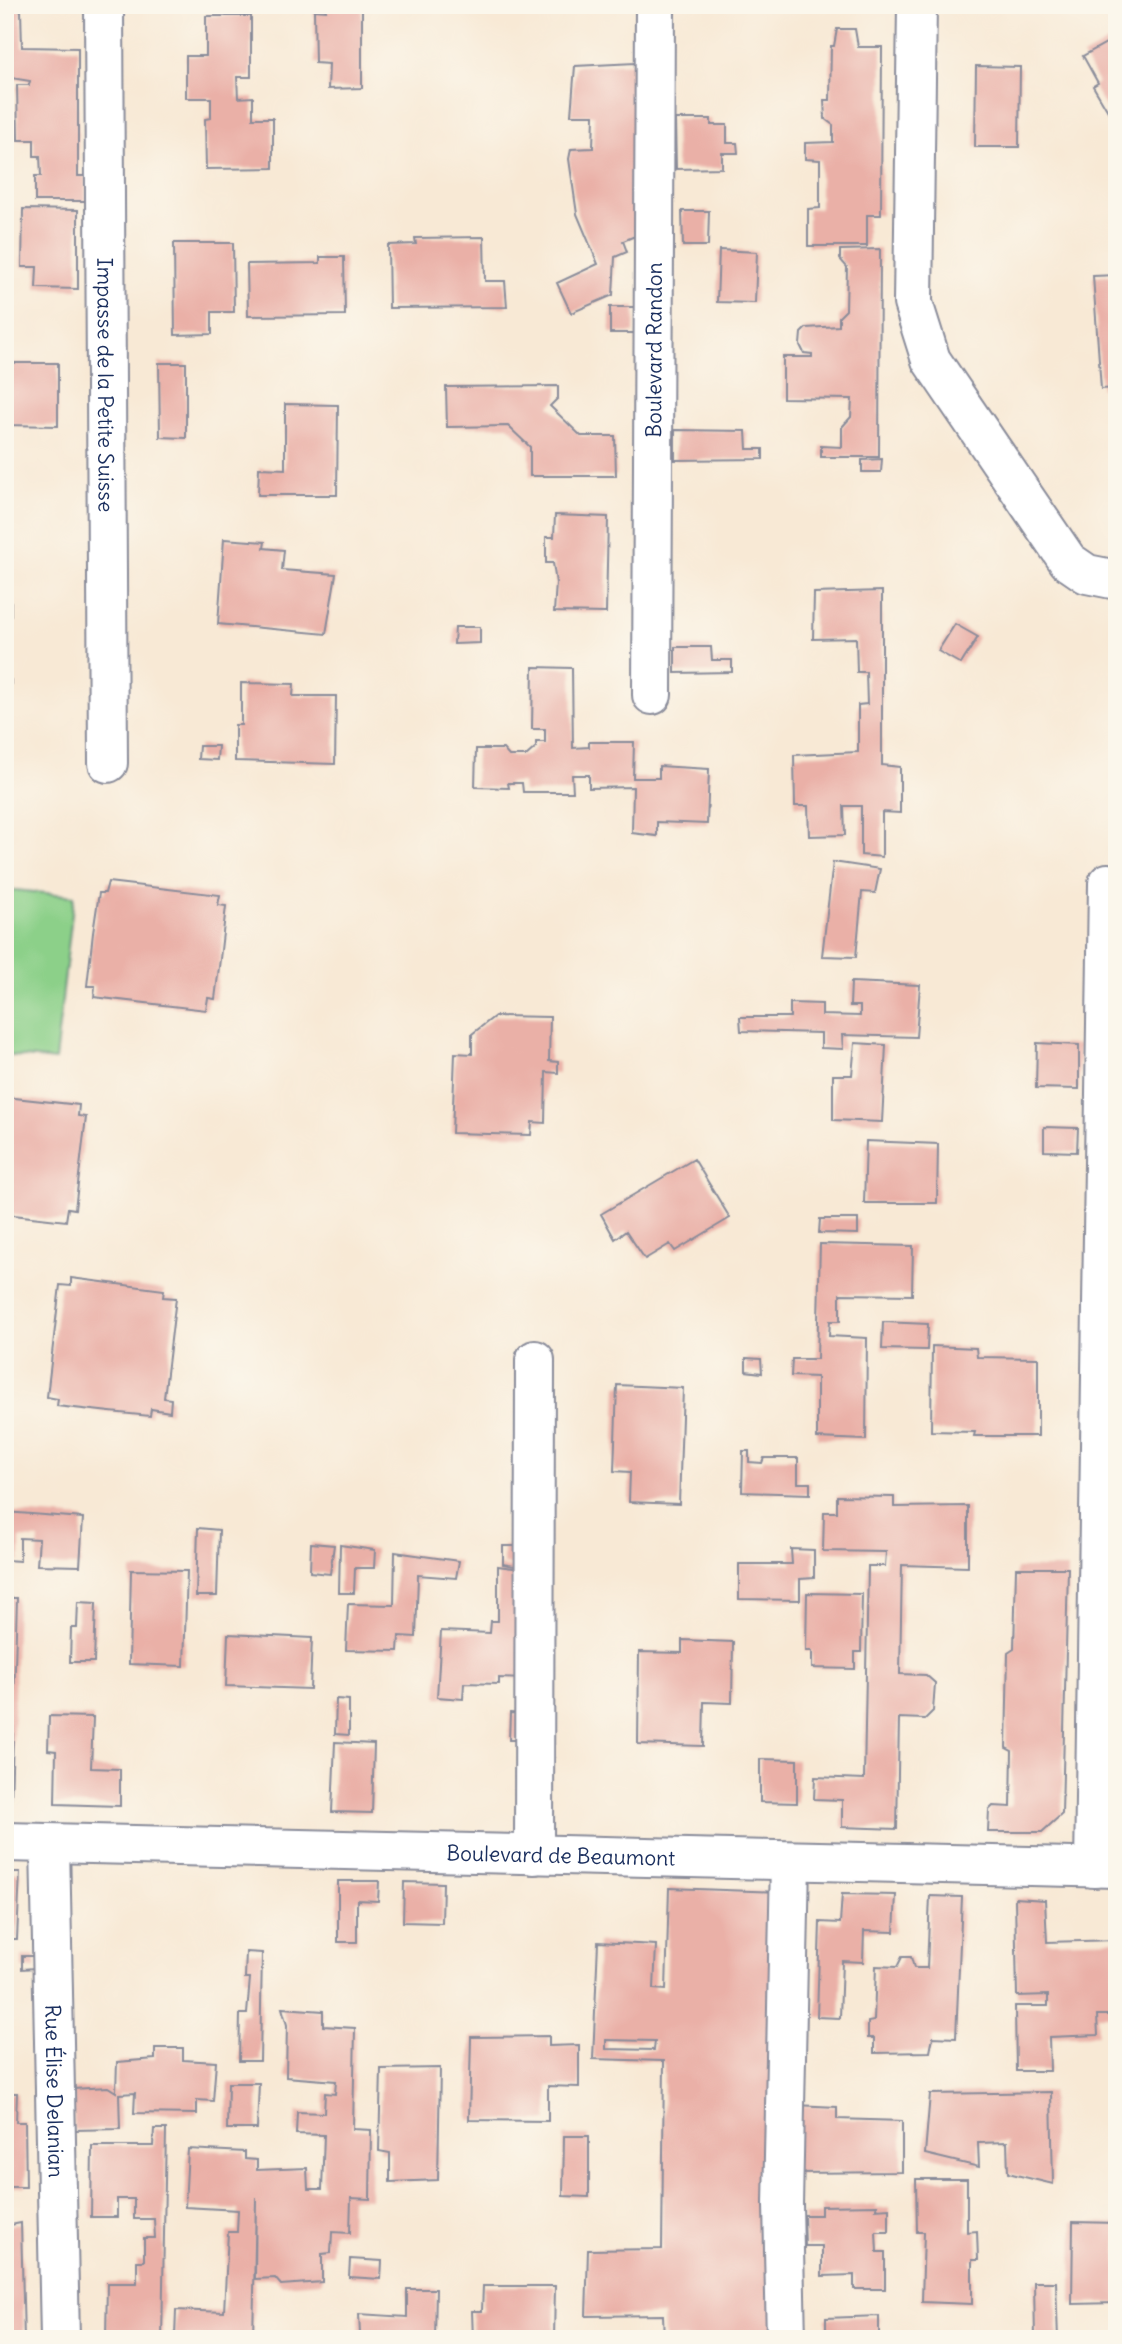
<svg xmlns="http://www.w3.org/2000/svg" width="1122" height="2344" font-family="Delius,sans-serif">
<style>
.green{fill:#8cd089;stroke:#548074;stroke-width:2}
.building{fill:#eab0a7;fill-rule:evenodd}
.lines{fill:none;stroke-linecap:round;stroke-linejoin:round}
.minor-casing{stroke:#8a8c9a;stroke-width:42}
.tertiary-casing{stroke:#8a8c9a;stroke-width:42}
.minor{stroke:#fff;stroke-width:38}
.tertiary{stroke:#fff;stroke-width:38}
.labels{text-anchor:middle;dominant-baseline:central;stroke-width:7;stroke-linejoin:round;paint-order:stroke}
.street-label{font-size:21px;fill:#1b2f5e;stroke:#fbf7ec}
</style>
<rect width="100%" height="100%" fill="#fbf7ec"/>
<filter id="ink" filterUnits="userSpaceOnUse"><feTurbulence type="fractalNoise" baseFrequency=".0143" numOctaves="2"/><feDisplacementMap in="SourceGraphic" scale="14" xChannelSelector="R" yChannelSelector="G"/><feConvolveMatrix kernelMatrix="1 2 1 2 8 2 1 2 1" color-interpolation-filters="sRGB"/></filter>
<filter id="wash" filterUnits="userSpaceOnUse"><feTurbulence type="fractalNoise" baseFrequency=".00686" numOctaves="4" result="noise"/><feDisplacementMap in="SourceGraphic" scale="28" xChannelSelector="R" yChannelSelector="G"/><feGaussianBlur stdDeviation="1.57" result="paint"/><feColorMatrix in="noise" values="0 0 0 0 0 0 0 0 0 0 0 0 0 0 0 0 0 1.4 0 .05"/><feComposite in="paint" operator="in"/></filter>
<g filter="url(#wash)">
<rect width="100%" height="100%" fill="#f8e9d5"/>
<!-- green -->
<path class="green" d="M5,889L74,896L55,1060L5,1055Z"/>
<g id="blocks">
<!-- building -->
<path class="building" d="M325,6H362V88L328,89L329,64L315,63L314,10L326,11Z
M5,10H21L22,47L78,48V176H85L86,201H35V176H41L40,156H34V140H18L17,85H29L30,81L5,77Z
M206,16H251V77H237L238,98L253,97V118H273V168L206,169L205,119L211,118V98H186V56H206Z
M837,29H855L858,47H882L881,215H867V246H808V209L820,208V160L805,159V143L833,142V125L825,119L824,100H830L831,46H834Z
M1117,37V109L1109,113L1093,86L1098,83L1083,56Z
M635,63V236L623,241L627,252L615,257L613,295L571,313L557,283L598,264L577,214L569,159L571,149L593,148L594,115H571L575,66Z
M976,66L1020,67L1019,147H975Z
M675,119H711V125H727V143H737L738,153H722V168L676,169Z
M23,209L78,210V289L36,288L37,267H22Z
M682,211H709L708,246H683Z
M484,237L485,281H505L507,307L389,308L388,245L416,244L415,238Z
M174,243H233L234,312H212V334L175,335Z
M880,249L879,457H821V446L842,447V427L851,417L852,399L783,398V357H812V354L804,353L800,345L801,333L806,328L839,326V317L846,310L847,267L840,259V250Z
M719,250L757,252L755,303L717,302Z
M320,257H344L345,315L248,316L247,264L320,263Z
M1117,275V388L1101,389L1093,276Z
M610,307H635L634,333H610Z
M5,363H58V426L5,425Z
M159,363H186V438L160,437Z
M558,386V398L550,406L581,436H615L616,476H530V447L508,426L447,427L446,387Z
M285,404L338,405L337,495H258L259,468L285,469Z
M675,430L746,431L747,449H763V459L675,460Z
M882,459L881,472H862V460Z
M555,515L608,517L606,613L554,612L556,583L553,563H546V537H554Z
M224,539L265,542L264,548L284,550L282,570L336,574L326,634L218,624Z
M11,584V617H5V585Z
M882,591V765L900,767V813L882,812V857L861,855V806H844L845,835L809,836L808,806H795L794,755L858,752V705L867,704L866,672H857L856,638L813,639L814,593Z
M955,624L978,637L961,664L938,651Z
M455,627H480V643L454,644Z
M675,647H711L712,660H732V672L675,673Z
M533,667L572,668L573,748L589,747V742H634L633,778H659V766L709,769L707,824L657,822V836L632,833L633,787L589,788V775H572L573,792H523L522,783H508L509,788L475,787L476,749H503L509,756H526L536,747V742H545V729H532Z
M5,680H11V713H5Z
M241,683L294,684L293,696H336L335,764L235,761V725H241Z
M199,746H218L217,760L198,759Z
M833,862L880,869L875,893L862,892L856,957L822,956Z
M108,882L220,895L218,905L226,906L220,959L215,999L208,998L206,1010L94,997L95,986H87L93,933L99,893H105Z
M851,982L920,985L916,1037L842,1035L843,1049L821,1048V1033L741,1031L740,1017H790V1003L822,1004V1015L860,1016V1006H850Z
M495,1016L550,1017L549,1061L558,1062V1073L546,1072L545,1123L532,1122L531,1135L452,1133L455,1053L472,1054V1034Z
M855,1043L886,1045L882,1122L833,1120V1075H852Z
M1037,1043L1079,1045V1089L1036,1088Z
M5,1097L79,1105L78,1116L86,1117L75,1209L68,1208L66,1221L5,1214Z
M1044,1127L1078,1128L1077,1152L1044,1151Z
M866,1141L938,1144L937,1203H864Z
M694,1159L730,1218L675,1251L670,1244L645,1259L626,1231L615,1239L601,1214Z
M820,1219H858V1234L819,1233Z
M820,1244L913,1246L912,1295L840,1294V1321H830L829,1336L867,1338L866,1440L817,1438V1377L791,1376L792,1359H817Z
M71,1278L164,1290L163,1297L176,1298L164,1398L171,1399L170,1412L151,1409L150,1416L110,1412L57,1406L58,1399L47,1397L60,1285L71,1286Z
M883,1322L928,1324L927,1350L882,1349Z
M932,1346L976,1348L977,1357L1038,1358V1436H974L975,1432L931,1431Z
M746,1358L761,1359L762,1373L746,1371Z
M617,1385L683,1388L679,1504L629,1502L630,1472L614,1471Z
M743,1451H749V1462L762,1463L764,1458H798V1483H810V1494L742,1492Z
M837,1496L894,1497V1507L968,1506V1567L902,1565L900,1674L926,1675L935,1683L933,1711L925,1719L899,1718L897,1829L842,1827V1800L814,1799L815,1777L864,1779L868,1566H885L886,1552L823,1551L824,1512H837Z
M5,1512L83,1518L80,1566L37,1565L39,1539L20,1538V1561L5,1560Z
M198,1528L219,1530L217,1596H196Z
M311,1543L334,1545L330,1574L310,1572Z
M340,1545L375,1550L374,1568H355L354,1593H339Z
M503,1546H517L520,1567L503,1564Z
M791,1549L814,1550V1578L800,1579V1600L739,1599V1564H792Z
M395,1552L459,1561L456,1578L418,1575L416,1637L399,1636L398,1651L346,1650L348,1604L394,1605Z
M498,1566L528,1570L524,1679L499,1678V1684L464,1683L463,1699L437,1697L441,1631L490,1633L491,1621H498Z
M1016,1568H1068L1062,1814L1042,1832H988L989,1810L993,1806L1011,1807L1012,1751L1006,1748L1007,1701L1008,1653L1014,1649Z
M131,1570L187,1571L184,1666L129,1664Z
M807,1593L862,1594L861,1652H855V1669L812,1668V1651H806Z
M5,1598H17L11,1803H5Z
M78,1602L96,1603L94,1662H70L71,1628H77Z
M228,1634L312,1638L310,1689L226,1686Z
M682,1640L733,1642L732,1703L704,1702L703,1746L638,1744L639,1652L682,1653Z
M336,1699L349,1700V1735L335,1734Z
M510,1713L523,1714L521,1740H509Z
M49,1716L93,1717L91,1768L120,1769V1806L55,1804L56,1751L48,1750Z
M335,1742L374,1744L372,1813L332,1812Z
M760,1759L797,1760V1803L760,1802Z
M5,1872H20L17,1939H5Z
M338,1881H379L378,1901L357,1900V1942H338Z
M404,1882L443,1883L442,1923L403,1922Z
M669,1888L781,1892L775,2339H664L663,2315L586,2316L588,2250L662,2249L664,2061L593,2059L598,1942L656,1945L654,1989L666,1990ZM606,2040L655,2041L654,2050L606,2049Z
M842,1894L896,1895L894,1932L864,1931L863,1962L842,1961L840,2018L817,2017L820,1922L840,1923Z
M930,1896L962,1897L956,2038L933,2037L930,2052L874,2053V2038H868V2022L874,2021L876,1966L897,1967L902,1957H911L914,1968H927Z
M1015,1898L1045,1900L1047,1942L1117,1940V2015H1097L1098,2035L1049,2037L1050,2071H1016L1015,2006H1048V1995L1017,1996Z
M246,1952L262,1953L260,2061H239L240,2014H247L250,1978H245Z
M22,1956H35V1968L22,1969Z
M282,2008L323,2011V2026L355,2028L353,2129L371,2130L370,2199L351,2198L350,2233L332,2232L331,2253L322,2254V2282L281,2285L275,2278L255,2279L256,2197L253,2339L175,2336L176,2310L224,2312L228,2232H237L238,2210L185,2207L188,2149L245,2152V2159L257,2160V2170L307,2168L308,2189H322L324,2135L296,2134L297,2112L324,2113L325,2093L335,2094L336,2081L286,2077L287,2025Z
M549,2036V2046L579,2045V2087L548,2086V2121L469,2120L471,2037Z
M155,2048H183V2060L216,2062L213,2101L197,2100V2114L134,2113L135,2093L119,2094L120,2129L74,2130L73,2089L108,2087L116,2092L117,2062L155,2059Z
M440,2068L438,2180L390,2182V2153L379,2151L381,2069Z
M228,2083H259L257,2129H227Z
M1051,2092L1053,2184L1008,2173L1007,2142L978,2143L979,2167L925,2154L930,2094Z
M5,2093H17L16,2122H25L26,2187H5Z
M795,2105L837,2107V2119L902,2121V2172L794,2173Z
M154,2129H166L162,2339H106L107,2283H137V2261H144V2238H155L154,2219H134V2199H117V2217H91L92,2146H153Z
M564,2136H589V2197L563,2196Z
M916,2179H967V2232L977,2231L978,2260H972V2304L922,2302L924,2232H917Z
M877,2205L876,2209L889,2208V2232H876L877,2252H885V2289H854V2275L822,2276V2246H805L804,2215H821V2206Z
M1073,2222L1117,2223V2303L1072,2304Z
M21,2223L24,2339H5V2226Z
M350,2259L382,2261L381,2279L349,2277Z
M1034,2282H1056L1058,2339H1035Z
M483,2286H555L554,2339H473L472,2311H482Z
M407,2289H436L435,2339H368V2335H360L359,2314L407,2317Z
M879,2316V2339H826V2318Z"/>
</g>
</g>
<g filter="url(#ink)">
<use href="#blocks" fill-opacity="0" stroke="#8a8c9a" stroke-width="2"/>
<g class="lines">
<defs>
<g id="minor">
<path id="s1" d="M104,5L108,763"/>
<path d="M917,5L913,303L931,360L1068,561L1087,574L1117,580"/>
<path id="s2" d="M652,695L655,5"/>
<path id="s3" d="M50,1844L60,2339"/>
<path d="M534,1855L535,1360"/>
<path d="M1094,1868L1108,883"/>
<path d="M786,2339L783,2205L790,1861"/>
</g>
<g id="tertiary">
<path id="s4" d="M5,1842L1117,1868"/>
</g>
</defs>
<!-- minor casing -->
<use href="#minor" class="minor-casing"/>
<!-- tertiary casing -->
<use href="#tertiary" class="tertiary-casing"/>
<!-- minor -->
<use href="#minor" class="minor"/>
<!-- tertiary -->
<use href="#tertiary" class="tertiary"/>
</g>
</g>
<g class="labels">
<!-- street labels -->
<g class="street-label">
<text stroke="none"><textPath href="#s2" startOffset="345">Boulevard Randon</textPath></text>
<text stroke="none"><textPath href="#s1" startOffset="380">Impasse de la Petite Suisse</textPath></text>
<text stroke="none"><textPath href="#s4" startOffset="556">Boulevard de Beaumont</textPath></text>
<text stroke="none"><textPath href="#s3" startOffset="247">Rue Élise Delanian</textPath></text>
</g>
</g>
<!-- margin -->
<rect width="1122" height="2344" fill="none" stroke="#fbf7ec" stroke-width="28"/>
</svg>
